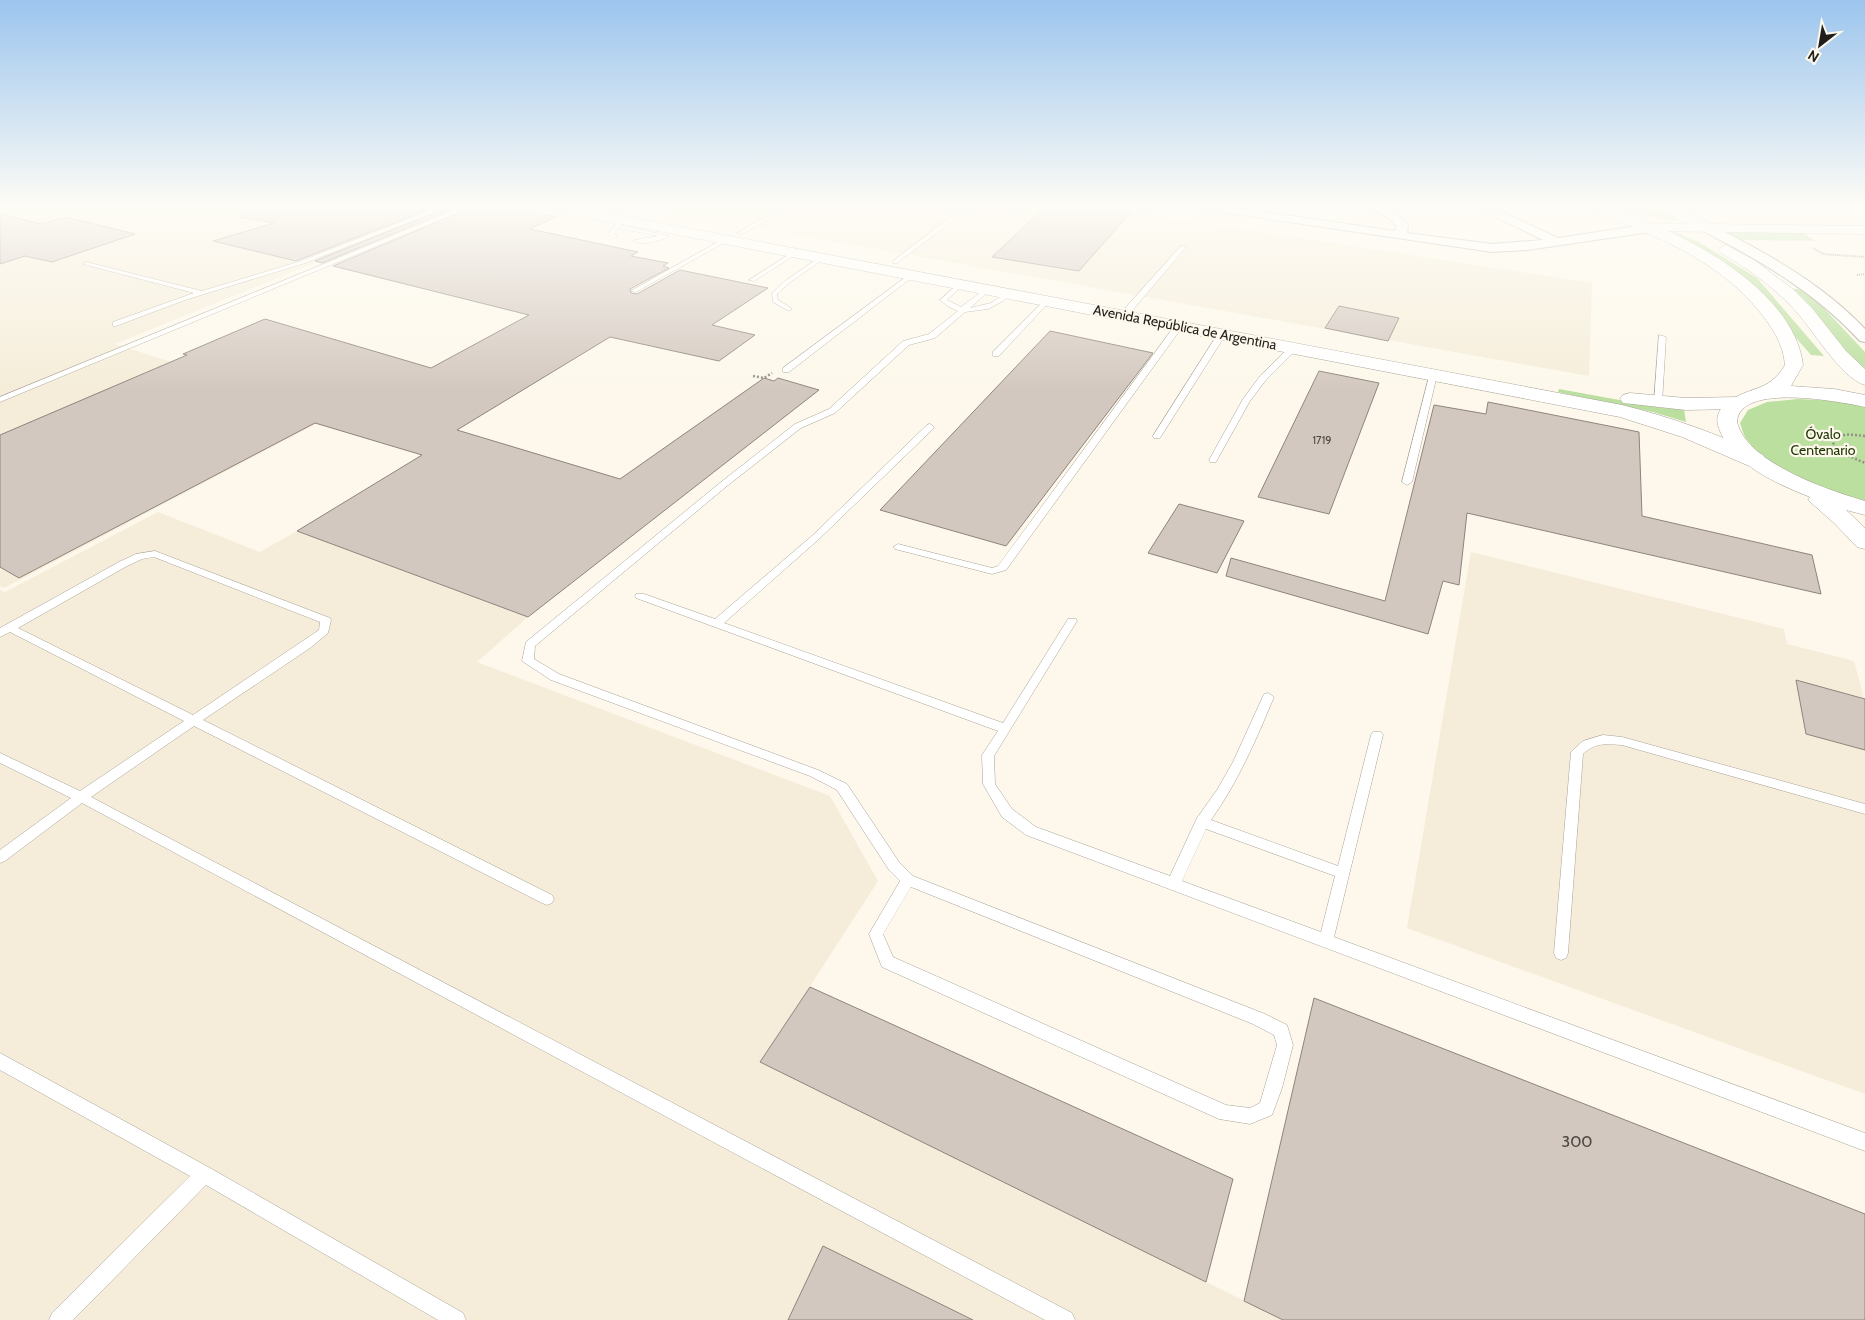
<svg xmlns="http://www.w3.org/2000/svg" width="1865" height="1320" font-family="Cabin,sans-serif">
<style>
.built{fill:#f5edd9}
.green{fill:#badf9e}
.building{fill:#d3c8bf;stroke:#8e847c}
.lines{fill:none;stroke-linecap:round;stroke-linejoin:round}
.service-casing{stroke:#a8a398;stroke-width:1}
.minor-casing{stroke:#a8a398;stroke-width:2}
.tertiary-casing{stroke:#a8a398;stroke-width:1}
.secondary-casing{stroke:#a8a398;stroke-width:1}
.primary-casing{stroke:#a8a398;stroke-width:1}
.path-far1{stroke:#959289;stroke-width:2;stroke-dasharray:1 1;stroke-linecap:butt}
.path{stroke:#959289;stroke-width:2.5;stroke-dasharray:2 2;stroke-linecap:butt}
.service{fill:#fff;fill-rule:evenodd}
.minor{fill:#fff;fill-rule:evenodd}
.tertiary{fill:#fff;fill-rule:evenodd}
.secondary{fill:#fff;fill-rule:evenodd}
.primary{fill:#fff;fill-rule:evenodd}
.labels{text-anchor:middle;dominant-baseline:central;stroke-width:4.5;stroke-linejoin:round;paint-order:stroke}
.far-number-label{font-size:11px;fill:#4d4843}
.far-street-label{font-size:14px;fill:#201e1a;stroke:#fdf8eb}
.far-park-label{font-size:14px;fill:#1d3503;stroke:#fdf8eb}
.near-number-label{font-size:16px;fill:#4d4843}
</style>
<rect width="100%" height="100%" fill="#fdf8eb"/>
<!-- built -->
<path class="built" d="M0,206H455L115,344L335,414L4,588L0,586Z
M674,206H1092L1592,283L1589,376L664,211Z
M158,512L260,552L297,531L528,617L477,662L830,796L878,881L761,1062L1283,1320H0V590L5,592Z
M1471,552L1784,629L1787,644L1854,661L1864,698L1796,681L1806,734L1865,750V1094L1407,928Z"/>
<!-- green -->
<path class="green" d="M1632,206L1659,208L1677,217L1679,220C1663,222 1647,214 1632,208Z
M1672,231L1699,242L1757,278L1824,356L1811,355L1744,279L1662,232Z
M1728,232H1801L1816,241L1742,240Z
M1787,288L1807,290L1865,352V374Z
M1559,389L1663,408L1684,409L1686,422L1653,412L1558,392Z
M1798,399L1836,401L1865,407V501C1828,491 1772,472 1748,441C1744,437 1742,429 1740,423L1748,410L1767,402Z"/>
<!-- building -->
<path class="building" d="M241,206H437L296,261L213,241L274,223L240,217Z
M452,206H460L322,263L315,261Z
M475,206H502L556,217L530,229L638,252L631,256L668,263L663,266L669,268L630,289L631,293L637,294L680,270L768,288L712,325L755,335L719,361L610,337L457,430L620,479L764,378L774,381L778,378L819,390L528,617L297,531L422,455L315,423L19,578L0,567V435L187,355L183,354L265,319L431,368L529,315L333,266Z
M1046,206H1095L1132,211L1079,271L992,257Z
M0,214L41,224L65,217L135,234L52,262L25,256L0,264Z
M1339,306L1399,318L1388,341L1325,328Z
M1050,331L1153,353L1006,546L880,510Z
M1319,371L1379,383L1329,514L1258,497Z
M1488,402L1639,432L1642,516L1812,555L1821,594L1467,513L1459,585L1443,581L1428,634L1226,576L1231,558L1385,601L1434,405L1486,414Z
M1179,504L1244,521L1217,573L1148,553Z
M1796,680L1865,699V750L1806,734Z
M810,987L1233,1179L1206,1282L760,1062Z
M1314,998L1865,1214V1320H1283L1244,1301Z
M823,1246L973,1320H788Z"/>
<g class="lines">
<defs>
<path id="service" d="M442,206H450L305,263L185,300L116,326H113V322L194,293L83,264L86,262L202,291L301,261Z
M465,206H473L0,402V397Z
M785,206H792L742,234L737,233Z
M965,206H972L897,263H893V261Z
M621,218L624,220L620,225L669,236C660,241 643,246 633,241L634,240L659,236L618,228L614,234L618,237L613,238L608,234Z
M725,238L727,239V241L636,292L631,291Z
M1181,246L1186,247L1126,318H1120V314Z
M793,252L798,253L754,281L749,280Z
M820,257L825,258L789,283L777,294L778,300L791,308V310H787L773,302L772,293L785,281Z
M910,274L915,275L789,372H783V368Z
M958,284L963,285L947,300L961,307L985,289L990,290L970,308L991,303L1006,293L1011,294L1003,301L988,309L965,312L935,338L909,345L835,413L801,428L727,486L535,646L534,659L559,674L818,770L847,784L899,862L913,876L1265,1014L1287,1025L1293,1045L1282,1088L1272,1115L1250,1124L1219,1119L882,967L869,934L900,881L889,870L837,790L810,776L551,680L522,661L526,642L721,482L795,424L829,409L903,341L929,334L958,311L949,307L940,300ZM911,887L1253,1024L1274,1035L1277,1045L1260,1103L1250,1108L1226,1105L893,957L883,934Z
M1045,300L1050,301L999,356H993V352Z
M1176,324L1183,326L1006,570L992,574L895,549L893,547L898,544L992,568L998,566Z
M1219,332L1226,334L1160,438H1154L1153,436Z
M1659,335L1666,337L1662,403L1658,405L1654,403Z
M1291,346L1298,348L1266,380L1250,401L1217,460L1216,462H1210L1209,460L1243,399L1260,376Z
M1430,373L1437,375L1412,482L1407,485L1402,482Z
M930,424L934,427L933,429L819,539L724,623L1003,723L1068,619H1076L1077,621L994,756L995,784L1012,809L1036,827L1170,876L1197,818L1217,790L1233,762L1264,694L1268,693L1274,697C1256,740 1238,782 1211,820L1338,866L1371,735L1373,732H1381L1383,735L1334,937L1865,1133V1151L1026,835L1002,817L983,784L982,755L998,731L636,598L635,596L636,594H644L715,619L813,535L927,425ZM1206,829L1335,876L1321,932L1182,881Z
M155,551L330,618L331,620L328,633L310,648L203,720L552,895L554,899L552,903L547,905L542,903L194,726L91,797L1072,1313L1075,1320H1045L82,803L5,861L0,863V850L71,798L0,763V753L80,791L184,721L10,632L0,637V628L119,562L136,554ZM154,557L320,622L319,630L193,715L18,628L127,566L142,559Z
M1603,735L1622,737L1865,804V814L1622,745C1607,744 1595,742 1583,754L1568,953L1566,958L1561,960L1556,958L1554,953L1571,752L1583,741Z
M0,1053L210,1168L463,1313L466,1320H438L206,1185L73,1320H49L52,1313L190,1176L0,1070Z"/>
<path id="minor" d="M1195,206H1224L1395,231L1396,226L1389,218L1367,206C1384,206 1397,211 1408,225L1407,233L1492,244L1543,240L1477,208L1475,206H1490L1558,238L1650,224L1656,228L1650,232L1527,250L1492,252L1201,209Z
M1707,224C1719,227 1731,236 1742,241C1787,265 1830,292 1865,329V342L1860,341C1815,292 1761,261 1703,231L1701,228L1703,225Z"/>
<path id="tertiary" d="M1657,206H1675L1709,224L1865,226V234L1645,231L1643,228L1645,225L1650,224H1688L1659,209Z"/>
<path id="secondary" d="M542,206H571L1622,405C1671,417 1717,434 1763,455L1766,460L1763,465L1755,466L1747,465L1682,437L1620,417L549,210Z
M1630,393L1686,398L1738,397L1745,399L1748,403L1745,407L1738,409L1686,410L1623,403L1620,399L1623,395Z"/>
<path id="primary" d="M1588,206C1594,206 1601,205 1607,206C1623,209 1641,220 1657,226C1712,250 1795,299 1803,365L1791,386L1834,389L1865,395V407C1841,402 1739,382 1737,422C1747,463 1828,490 1865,501V515L1846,510L1865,528V549L1857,547L1834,523L1808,500L1810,497C1777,484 1734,465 1720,431C1715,420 1717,411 1726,404C1748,385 1768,394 1785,365C1783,343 1772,327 1759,311C1716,258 1651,234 1590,209Z
M1726,245L1754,260L1794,290L1812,308L1846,351L1865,369V385C1840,378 1811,326 1792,307C1771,285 1747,268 1721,253L1718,250L1721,247Z"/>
</defs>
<!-- service casing -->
<use href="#service" class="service-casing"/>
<!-- minor casing -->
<use href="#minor" class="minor-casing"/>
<!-- tertiary casing -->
<use href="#tertiary" class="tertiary-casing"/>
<!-- secondary casing -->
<use href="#secondary" class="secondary-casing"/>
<!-- primary casing -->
<use href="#primary" class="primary-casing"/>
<!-- path-far1 -->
<path class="path-far1" d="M1708,206L1865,208
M1813,248L1823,254L1865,257
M1857,275L1865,274"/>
<!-- path -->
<path class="path" d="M753,376L764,378L772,373
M1865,436C1853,435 1843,432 1833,440V443L1842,453L1865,463"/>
<!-- service -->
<use href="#service" class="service"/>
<!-- minor -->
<use href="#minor" class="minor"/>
<!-- tertiary -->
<use href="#tertiary" class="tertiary"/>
<!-- secondary -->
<use href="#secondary" class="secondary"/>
<!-- primary -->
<use href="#primary" class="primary"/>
</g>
<!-- sky -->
<linearGradient id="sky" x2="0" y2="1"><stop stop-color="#9cc5ee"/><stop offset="0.53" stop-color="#fefcf6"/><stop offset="1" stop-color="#fefcf6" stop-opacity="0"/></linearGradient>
<rect width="1865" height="391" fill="url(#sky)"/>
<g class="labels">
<!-- far-number labels -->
<g class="far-number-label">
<text x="1322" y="440">1719</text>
</g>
<!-- far-street labels -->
<g class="far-street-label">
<text transform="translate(1185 327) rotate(11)">Avenida República de Argentina</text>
</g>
<!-- far-park labels -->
<g class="far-park-label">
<text x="1823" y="434">Óvalo<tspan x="1823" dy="16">Centenario</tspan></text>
</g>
<!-- near-number labels -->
<g class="near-number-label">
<text x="1577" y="1141">300</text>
</g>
</g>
<!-- north arrow -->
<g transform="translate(1820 45) rotate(211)" stroke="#fdf8eb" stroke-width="4" paint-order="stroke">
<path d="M0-4L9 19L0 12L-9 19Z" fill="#201e1a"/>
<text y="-8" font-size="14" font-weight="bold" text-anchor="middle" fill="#201e1a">N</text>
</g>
</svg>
